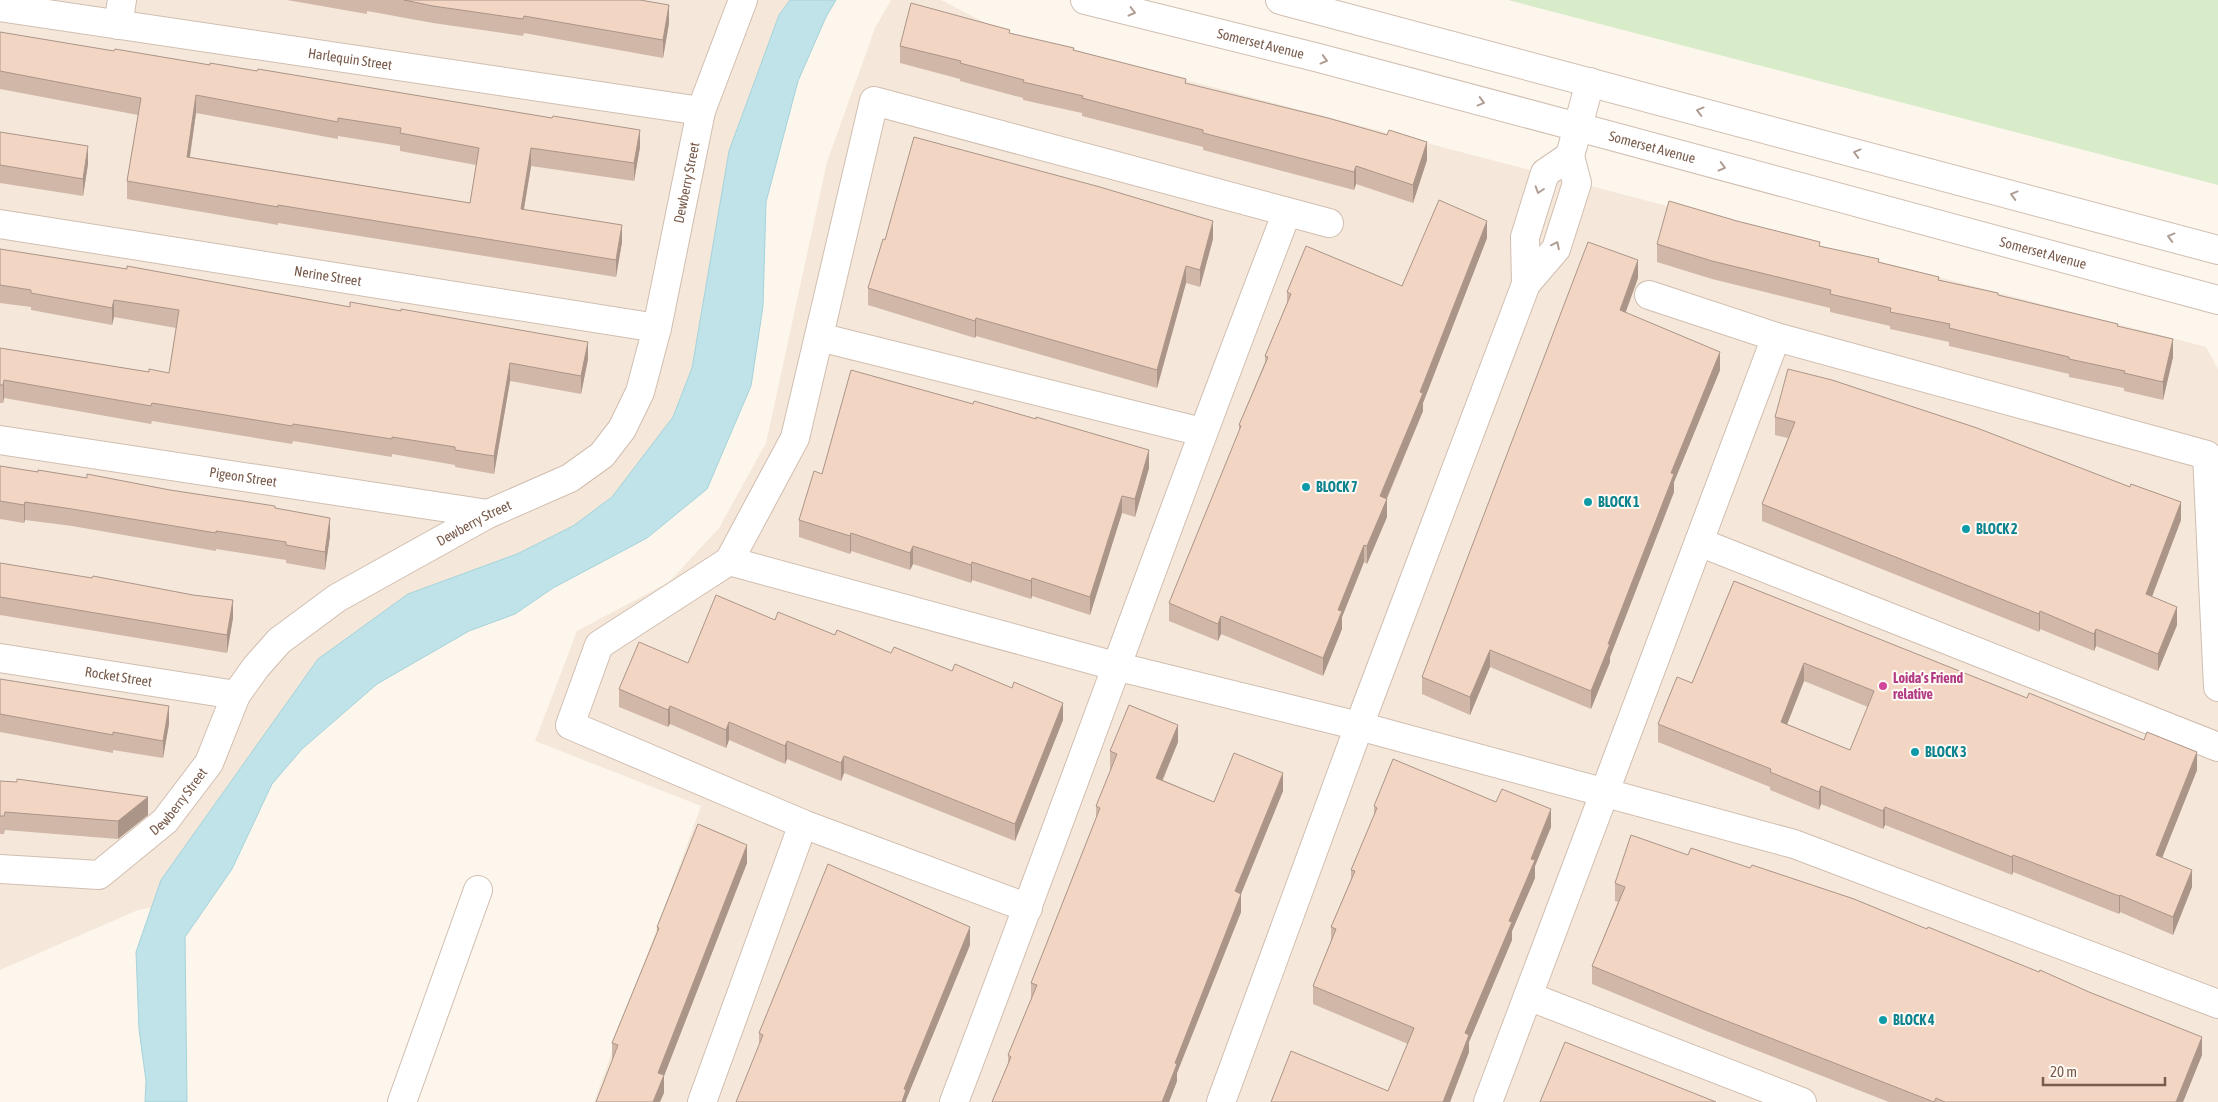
<svg xmlns="http://www.w3.org/2000/svg" width="2218" height="1102" font-family="'Asap Condensed',sans-serif">
<style>
.residential{fill:#f5e8da}
.green{fill:#d8ecc9}
.water{fill:#bfe3e8;stroke:#a5d3da}
.lines{fill:none;stroke-linecap:round;stroke-linejoin:round}
.minor-casing{stroke:#d1beb0;stroke-width:30}
.minor{stroke:#fff;stroke-width:28}
.wall{fill:#d1b7a8;fill-rule:evenodd}
.shaded-wall{fill:#aa9588}
.building{fill:#f3d5c3;stroke:#aa9588;fill-rule:evenodd}
.oneway{stroke:#af9d94}
.culture-dot{fill:#0f9aa8;stroke:#fffaf3;stroke-width:2}
.hotel-dot{fill:#d1479c;stroke:#fffaf3;stroke-width:2}
.labels{text-anchor:middle;dominant-baseline:central;stroke-width:4;stroke-linejoin:round;paint-order:stroke}
.street-label{font-size:14px;fill:#7a5c4d;stroke:#fffaf3}
.culture-label{font-size:14px;font-weight:bold;fill:#0d838f;stroke:#fffaf3;text-anchor:start}
.hotel-label{font-size:14px;font-weight:bold;fill:#b23c85;stroke:#fffaf3;text-anchor:start}
</style>
<rect width="100%" height="100%" fill="#fdf6ec"/>
<!-- residential -->
<path class="residential" d="M0,0H817L701,414L604,524L409,612L166,905L138,910L0,970Z
M891,0H941L1003,32L2206,347L2218,369V1102H594L701,806L535,741L577,631L669,582L719,528L766,443L827,162L875,28Z"/>
<!-- green -->
<path class="green" d="M1508,0H2218V185Z"/>
<!-- water -->
<path class="water" d="M790,0H836L826,17L798,81L766,202L763,306L751,386L707,489L647,538L553,588L515,614L469,631L377,684L302,749L272,784L232,869L185,937L187,1102H145L146,1081L139,1029L136,952L161,880L318,659L408,594L517,554L573,526L612,497L673,417L692,368L729,151L779,15Z"/>
<g class="lines">
<defs>
<g id="minor">
<path id="s1" d="M1085,0L1319,58L1578,127L2218,300"/>
<path d="M1280,0L2218,250"/>
<path id="s2" d="M0,7L701,111"/>
<path d="M118,25L122,0"/>
<path id="s3" d="M0,224L657,328"/>
<path d="M1526,284L1525,237L1545,173L1570,156"/>
<path d="M1649,295L1776,337L2207,455L2218,687"/>
<path d="M819,337L1202,432"/>
<path id="s4" d="M0,440L488,514"/>
<path d="M1699,542L2218,747"/>
<path d="M729,561L1115,666L1359,726L1794,844L2218,1004"/>
<path id="s5" d="M0,658L236,695"/>
<path id="s6" d="M0,869L99,875L165,821L209,763L236,695L256,667L279,641L337,598L488,514L570,478L602,455L622,429L640,392L657,328L701,111L743,0"/>
<path d="M1028,908L803,824L570,725L599,645L729,561L795,438L874,101L1329,223"/>
<path d="M1528,996L1802,1102"/>
<path d="M402,1102L478,890"/>
<path d="M702,1102L803,824"/>
<path d="M954,1102C1067,806 1173,507 1287,212"/>
<path d="M1221,1102L1359,726L1526,284L1556,249L1577,183L1570,156L1590,82"/>
<path d="M1488,1102L1776,337"/>
</g>
</defs>
<!-- minor casing -->
<use href="#minor" class="minor-casing"/>
<!-- minor -->
<use href="#minor" class="minor"/>
</g>
<!-- wall -->
<path class="wall" d="M287,0H640L669,23L663,58L524,33L523,36L433,23L367,11V14Z
M0,32L640,147L634,181L531,166L524,209L622,242L616,277L278,223V225L127,199V181L138,115L0,89ZM196,113L338,139V136L400,146V151L476,165L470,203L190,157Z
M1010,33L1074,50L1186,84L1427,160L1413,203L1356,184L1354,190L1203,150V147L1082,116V113L1023,100V98L960,81V79L900,63V46Z
M0,132L88,164L83,196L0,183Z
M1487,238L1423,403V411L1387,499V517L1367,564L1364,562L1342,617V629L1323,676L1221,634L1218,641L1169,621V603L1239,432V425L1265,362V356L1287,303V292L1402,286Z
M1213,239L1200,287L1186,283L1157,388L976,336L975,338L868,305V288L885,240Z
M1657,244L1820,246L1939,280L2118,327L2173,357L2163,400L2124,391V388L2069,377V374L1949,346V342L1890,329V326L1830,312V308L1712,279L1657,262Z
M0,249L588,359L581,394L510,381L494,474L455,467V465L392,454V457L293,441L292,444L152,421L151,424L4,398L3,403H0V348L149,372L169,373L176,328L114,317L112,325L31,310V307L0,303Z
M1638,278L1625,313L1720,370L1674,482V492L1610,657V662L1591,709L1490,667L1470,715L1422,694V677Z
M1775,417L2181,520L2152,597L2177,625L2158,671L2096,646L2094,651L2040,629L2039,632L1762,521V504L1788,438L1775,435Z
M0,466L38,472L87,478L170,490L275,508L330,536L325,570L286,563V560L216,549V551L72,526L25,520L24,523L0,519Z
M1149,468L1135,517L1122,513L1090,615L1032,596L1031,599L972,580L971,583L913,564L910,570L851,551L850,554L799,537V520L822,474Z
M0,563L233,618L227,653L0,615Z
M1734,581L2197,770L2162,858L2192,887L2173,935L2120,912L2119,914L2013,872L2012,875L1885,825L1883,829L1821,804L1819,810L1770,790V787L1658,742V724L1692,683ZM1804,681L1868,707L1850,750L1787,724Z
M775,620L835,635L891,653L1063,720L1015,841L844,773L841,781L787,759L785,764L729,740L726,748L670,724L668,727L619,707V689L688,663Z
M0,679L169,724L163,758L113,750V753L0,732Z
M1178,742L1163,780L1214,802L1283,791L1241,894V912L1177,1073V1081L1169,1102H992L1008,1064V1055L1031,999V983L1096,820V806L1111,769H1110V751Z
M0,781L148,815L118,839L5,830L4,834H0Z
M1374,806L1551,827L1535,866V878L1512,931V940L1469,1042V1052L1450,1102H1271L1388,1091L1408,1044L1313,1004V986L1331,941V927L1351,879V870L1374,816Z
M747,863L664,1076V1093L612,1060V1043L657,933V927Z
M1615,883L2202,1055L2183,1102H1889L1709,1032L1592,984V966L1618,902L1615,901Z
M970,945L906,1100V1102L759,1043V1033Z"/>
<!-- shaded-wall -->
<path class="shaded-wall" d="M669,5V23L663,58V40Z
M196,95V113L187,175V157Z
M640,130V147L634,181V163Z
M1427,142V160L1413,203V185Z
M88,146V164L83,196V179Z
M531,148V166L521,226V209Z
M1356,166V184L1354,190V172Z
M1213,221V239L1200,287V270Z
M1487,221V238L1423,403V411L1380,514V496L1420,392Z
M622,225V242L616,277V260Z
M1638,260V278L1620,328V310Z
M1186,266V283L1157,388V370Z
M114,300V317L112,325V308Z
M976,318V336L975,338V321Z
M2173,339V357L2163,400V382Z
M588,342V359L581,394V376Z
M1720,352V370L1674,482V492L1610,657V662L1591,709V691L1671,473Z
M510,363V381L494,474V456Z
M4,380V398L3,403V385Z
M1149,450V468L1135,517V499Z
M1122,496V513L1090,615V597Z
M1387,499V517L1367,564V546Z
M25,502V520L24,523V505Z
M2181,502V520L2146,612V594Z
M330,518V536L325,570V552Z
M851,533V551L850,554V536Z
M1364,545V562L1342,617V629L1323,676V658L1338,610Z
M913,546V564L910,570V553Z
M972,562V580L971,583V565Z
M1032,578V596L1031,599V581Z
M233,600V618L227,653V635Z
M2177,607V625L2158,671V654Z
M2040,611V629L2039,632V614Z
M1221,616V634L1218,641V624Z
M2096,629V646L2094,651V634Z
M1490,650V667L1470,715V697Z
M1804,663V681L1781,740V722Z
M1063,703V720L1015,841V824Z
M169,706V724L163,758V741Z
M670,706V724L668,727V710Z
M729,722V740L726,748V730Z
M1178,725V742L1156,795V778Z
M787,741V759L785,764V746Z
M2197,752V770L2156,873V855Z
M844,756V773L841,781V763Z
M1283,773V791L1241,894V912L1177,1073V1081L1169,1102H1162L1175,1063L1235,891Z
M1821,786V804L1819,810V792Z
M148,797V815L118,839V821Z
M1885,807V825L1883,829V811Z
M1551,809V827L1535,866V878L1512,931V940L1469,1042V1052L1450,1102H1443L1465,1033L1509,921L1531,859Z
M747,845V863L664,1076V1093L660,1102H653L658,1073Z
M2013,855V872L2012,875V857Z
M2192,870V887L2173,935V917Z
M2120,895V912L2119,914V896Z
M970,927V945L906,1100V1102H902L904,1089Z
M2202,1037V1055L2183,1102H2176Z"/>
<!-- building -->
<path class="building" d="M404,0H640L669,5L663,40L524,16L523,19L433,6Z
M911,3L1010,30L1009,33L1074,48L1073,50L1186,79L1185,83L1328,118L1387,135L1389,130L1427,142L1413,185L1356,166L1354,172L1203,133V130L1082,98L1083,96L1023,82L1024,80L960,63L961,61L900,46Z
M0,32L114,51L115,49L210,65V63L257,71L258,69L552,118L553,116L640,130L634,163L531,148L521,209L622,225L616,260L278,205V207L127,181L141,98L0,71ZM196,95L338,122V118L401,128L400,133L479,148L470,203L187,157Z
M0,132L88,146L83,179L0,165Z
M914,137L1100,187L1213,221L1200,270L1186,266L1157,370L976,318L975,321L868,288L883,239L885,240Z
M1439,200L1487,221L1420,392L1423,393L1380,496L1387,499L1367,546L1364,545L1338,610L1342,611L1323,658L1221,616L1218,624L1169,603L1241,426L1239,425L1268,357L1265,356L1291,294L1287,292L1306,246L1402,286Z
M1669,201L1737,221L1820,242L1819,246L1879,259L1878,262L1939,277L1938,280L1998,293V295L2118,324L2117,326L2173,339L2163,382L2124,373L2125,371L2069,359V357L1949,328L1950,324L1890,312L1891,308L1830,294L1831,290L1712,261L1657,244Z
M1588,242L1638,260L1620,310L1720,352L1671,473L1674,474L1608,644H1610L1591,691L1490,650L1470,697L1422,677Z
M0,249L127,269V266L350,307V302L401,311V309L588,342L581,376L510,363L494,456L455,450V447L392,437V439L293,424L292,426L152,403L151,406L4,380L3,385H0V348L149,372V369L169,373L179,310L114,300L112,308L31,293V290L0,285Z
M1788,369L1832,380L1977,428L2130,487L2131,484L2181,502L2146,594L2177,607L2158,654L2096,629L2094,634L2040,611L2039,614L1762,504L1795,422L1775,417Z
M851,370L973,404L974,401L1036,419V417L1149,450L1135,499L1122,496L1090,597L1032,578L1031,581L972,562L971,565L913,546L910,553L851,533L850,536L799,520L814,471L822,474Z
M0,466L38,472V470L87,478V474L170,490L275,506V508L330,518L325,552L286,545V542L216,531V533L72,509L25,502L24,505L0,501Z
M0,563L92,578L93,576L193,595L233,600L227,635L0,597Z
M1734,581L2027,698L2029,693L2144,740L2147,732L2197,752L2156,855L2192,870L2173,917L2120,895L2119,896L2013,855L2012,857L1885,807L1883,811L1821,786L1819,792L1770,772L1771,769L1658,724L1677,677L1692,683ZM1804,663L1874,691L1850,750L1781,722Z
M716,595L775,620L778,612L835,635L837,630L891,653L894,647L952,671L955,664L1012,688L1014,682L1063,703L1015,824L844,756L841,763L787,741L785,746L729,722L726,730L670,706L668,710L619,689L639,642L688,663Z
M0,679L169,706L163,741L113,732V735L0,714Z
M1129,705L1178,725L1156,778L1214,802L1234,753L1283,773L1235,891L1241,894L1175,1063L1177,1064L1162,1102H992L1011,1057L1008,1055L1037,985L1031,983L1100,808L1096,806L1117,754L1110,751Z
M1393,759L1496,802L1502,789L1551,809L1531,859L1535,860L1509,921L1512,922L1465,1033L1469,1035L1443,1102H1271L1291,1051L1388,1091L1414,1028L1313,986L1336,929L1331,927L1355,871L1351,870L1377,808L1374,806Z
M17,779L148,797L118,821L5,812L4,816H0V781L17,782Z
M698,824L747,845L658,1073L664,1075L653,1102H596L618,1045L612,1043L659,928L657,927Z
M1631,835L1688,855L1691,848L1750,868L1752,865L1854,899L1927,929L1928,927L2039,972L2040,970L2089,992L2202,1037L2176,1102H1945L1936,1098L1934,1102L1709,1014L1592,966L1625,887L1615,883Z
M828,864L970,927L904,1089L906,1090L902,1102H736L763,1035L759,1033Z
M1565,1042L1716,1102H1540Z"/>
<!-- one-way arrows -->
<defs><path id="oneway-chevron" d="M-2-3.5L2.5 0L-2 3.5" fill="none" stroke-width="1.6" stroke-linecap="round" stroke-linejoin="round" transform="scale(1.25)"/></defs>
<g class="oneway">
<use href="#oneway-chevron" transform="translate(1132 12) rotate(14)"/>
<use href="#oneway-chevron" transform="translate(1324 60) rotate(15)"/>
<use href="#oneway-chevron" transform="translate(1481 102) rotate(15)"/>
<use href="#oneway-chevron" transform="translate(1700 111) rotate(-165)"/>
<use href="#oneway-chevron" transform="translate(1857 153) rotate(-165)"/>
<use href="#oneway-chevron" transform="translate(1722 167) rotate(15)"/>
<use href="#oneway-chevron" transform="translate(1539 190) rotate(108)"/>
<use href="#oneway-chevron" transform="translate(2014 195) rotate(-165)"/>
<use href="#oneway-chevron" transform="translate(2171 237) rotate(-165)"/>
<use href="#oneway-chevron" transform="translate(1556 245) rotate(-64)"/>
</g>
<!-- markers -->
<g class="culture-dot">
<circle cx="1306" cy="487" r="5"/>
<circle cx="1588" cy="502" r="5"/>
<circle cx="1966" cy="529" r="5"/>
<circle cx="1915" cy="752" r="5"/>
<circle cx="1883" cy="1020" r="5"/>
</g>
<circle class="hotel-dot" cx="1883" cy="686" r="5"/>
<g class="labels">
<!-- street labels -->
<g class="street-label">
<text stroke="none"><textPath href="#s1" startOffset="181">Somerset Avenue</textPath></text>
<text stroke="none"><textPath href="#s2" startOffset="354">Harlequin Street</textPath></text>
<text stroke="none"><textPath href="#s1" startOffset="586">Somerset Avenue</textPath></text>
<text stroke="none"><textPath href="#s6" startOffset="1062">Dewberry Street</textPath></text>
<text stroke="none"><textPath href="#s1" startOffset="991">Somerset Avenue</textPath></text>
<text stroke="none"><textPath href="#s3" startOffset="332">Nerine Street</textPath></text>
<text stroke="none"><textPath href="#s4" startOffset="246">Pigeon Street</textPath></text>
<text stroke="none"><textPath href="#s6" startOffset="628">Dewberry Street</textPath></text>
<text stroke="none"><textPath href="#s5" startOffset="120">Rocket Street</textPath></text>
<text stroke="none"><textPath href="#s6" startOffset="208">Dewberry Street</textPath></text>
</g>
<!-- culture labels -->
<g class="culture-label">
<text x="1316" y="487">BLOCK 7</text>
<text x="1598" y="502">BLOCK 1</text>
<text x="1976" y="529">BLOCK 2</text>
<text x="1925" y="752">BLOCK 3</text>
<text x="1893" y="1020">BLOCK 4</text>
</g>
<!-- hotel labels -->
<g class="hotel-label">
<text x="1893" y="678">Loida’s Friend<tspan x="1893" dy="16">relative</tspan></text>
</g>
</g>
<!-- scale -->
<path d="M2043 1077v8h122v-8" fill="none" stroke="#7a5c4d" stroke-width="2.5"/>
<text x="2050" y="1077" font-size="15" fill="#7a5c4d" stroke="#fffaf3" stroke-width="4" paint-order="stroke">20 m</text>
</svg>
